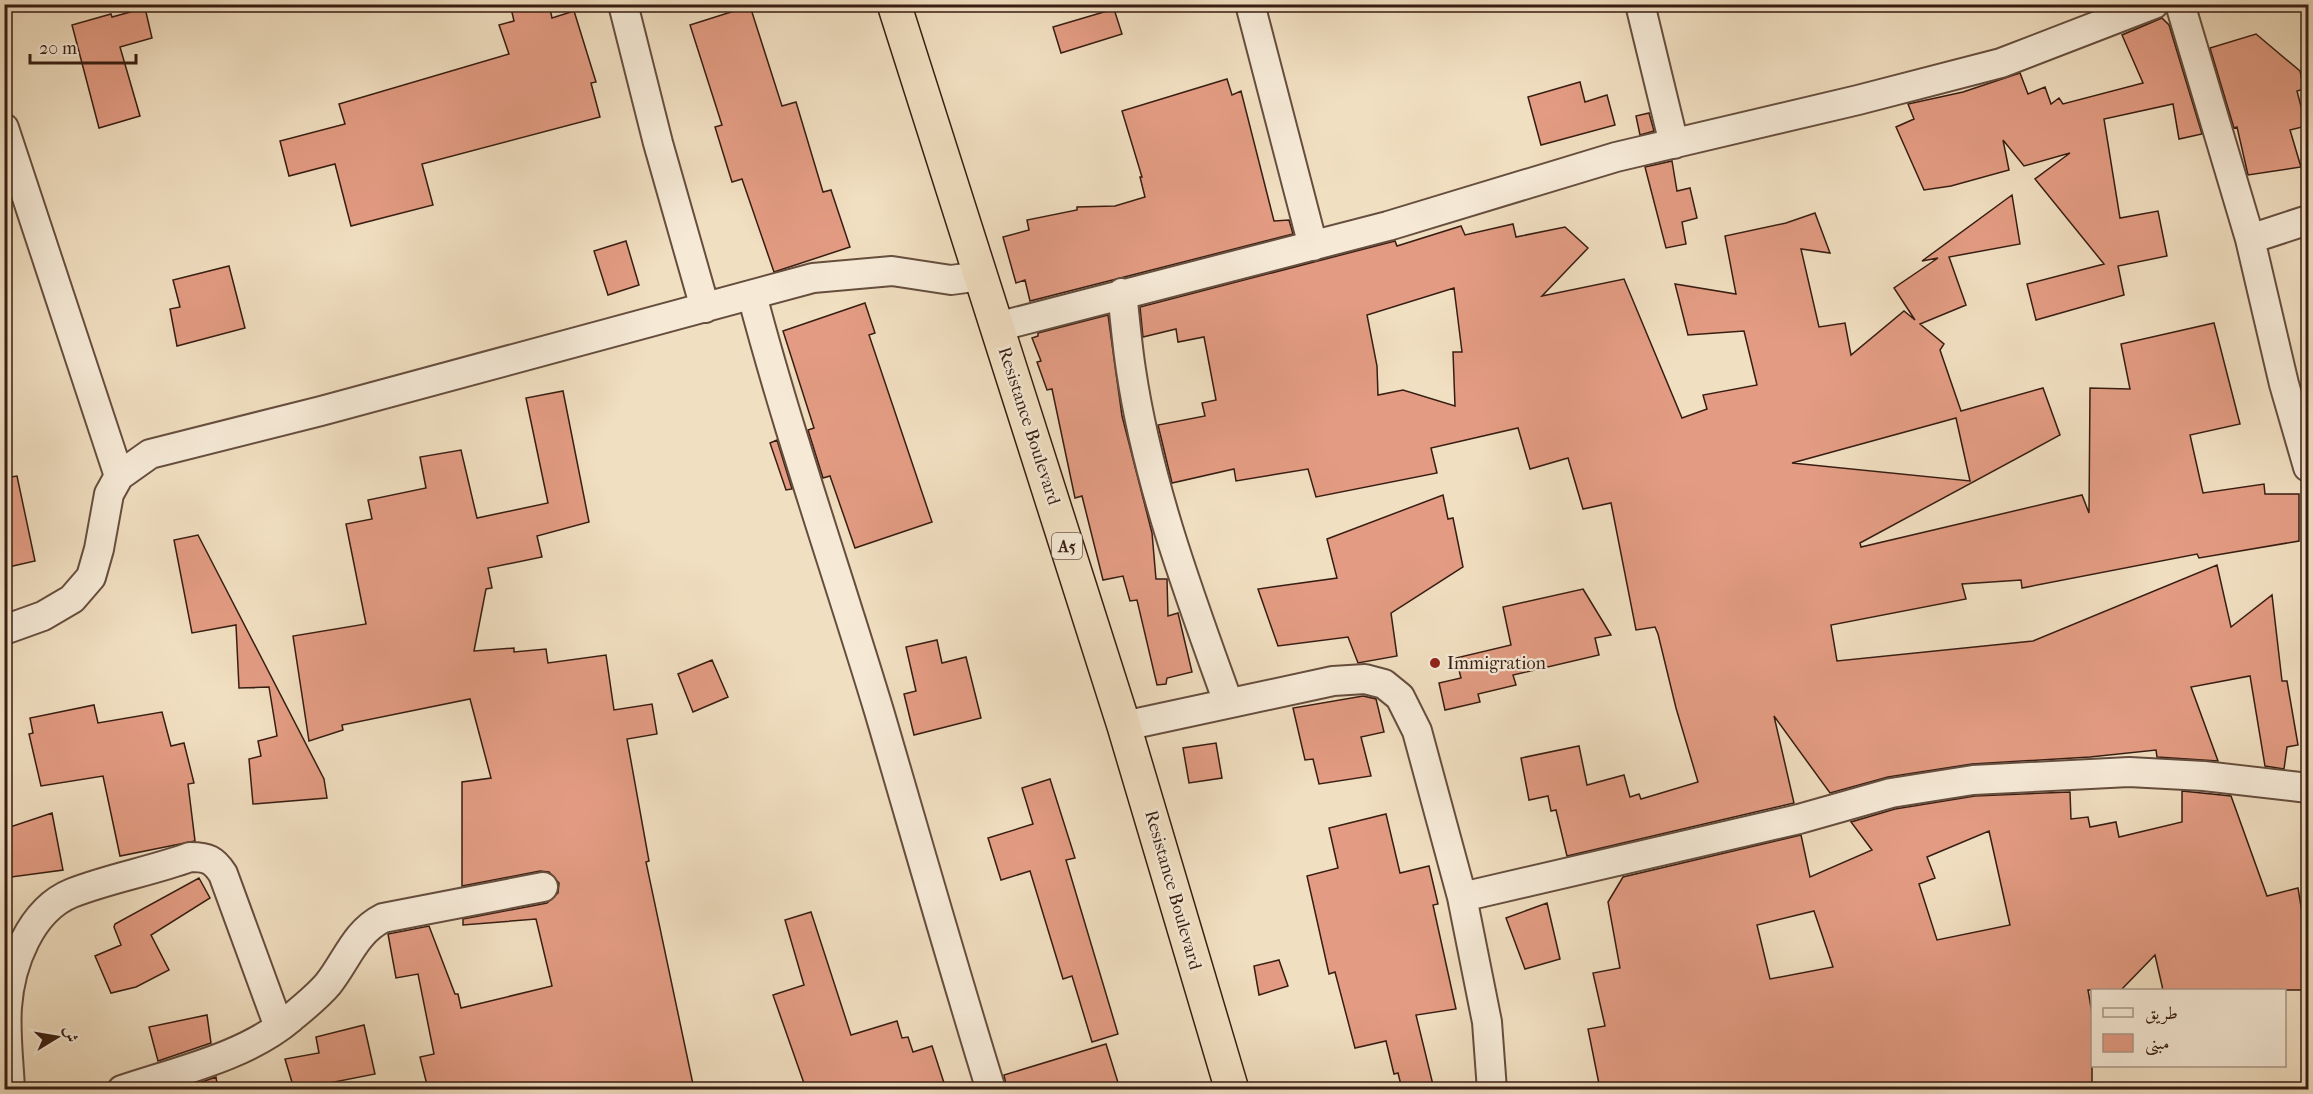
<svg xmlns="http://www.w3.org/2000/svg" width="2313" height="1094" font-family="'IM FELL French Canon',Amiri,serif">
<style>
.building{fill:#e39c83;stroke:#371d12;stroke-width:1.5;fill-rule:evenodd}
.lines{fill:none;stroke-linecap:round;stroke-linejoin:round}
.minor-casing{stroke:#664e3e;stroke-width:32}
.trunk-casing{stroke:#371d12;stroke-width:36}
.minor{stroke:#f6ead7;stroke-width:28}
.trunk{stroke:#f1dfc1;stroke-width:33}
.poi-dot{fill:#8f2418;stroke:#f6ead7;stroke-width:2}
.labels{text-anchor:middle;dominant-baseline:central;stroke-width:4.5;stroke-linejoin:round;paint-order:stroke}
.shield{fill:#f6ead7;stroke:#705a4d;stroke-width:1.5}
.shield-label{font-size:16px;font-weight:bold;fill:#371d12}
.street-label{font-size:18px;fill:#371d12;stroke:#f6ead7}
.poi-label{font-size:18px;fill:#371d12;stroke:#f6ead7;text-anchor:start}
</style>
<rect width="100%" height="100%" fill="#f1dfc1"/>
<filter id="stains"><feTurbulence type="fractalNoise" baseFrequency=".00333" numOctaves="4"/><feColorMatrix values="0 0 0 0 .2 0 0 0 0 .09 0 0 0 0 .02 0 0 0 .5 -.17"/></filter>
<radialGradient id="worn" r=".72"><stop offset=".6" stop-color="#630" stop-opacity="0"/><stop offset="1" stop-color="#630" stop-opacity=".3"/></radialGradient>
<!-- building -->
<path class="building" d="M510,4H549L552,18L574,11L596,82L591,83L600,117L422,164L433,205L351,226L335,164L289,176L280,141L345,124L339,104L509,54L499,25L514,21Z
M750,6L782,106L796,102L823,192L831,190L850,247L774,272L742,179L732,182L715,127L722,125L690,25Z
M145,8L152,38L120,47L140,116L99,128L72,25L111,14L112,17Z
M1114,9L1122,34L1061,53L1053,27Z
M2162,18L2169,25L2202,134L2179,139L2173,104L2104,119L2120,218L2158,211L2167,256L2118,266L2124,295L2036,320L2027,284L2104,264L2035,179L2070,153L2024,166L2003,140L2009,170L1951,186L1924,190L1896,127L1914,119L1908,104L1963,92L2020,73L2028,94L2045,87L2051,104L2059,98L2063,104L2143,83L2122,35Z
M2256,34L2300,71L2304,89L2297,91L2306,126L2290,130L2301,167L2248,175L2237,127L2234,128L2210,48Z
M1227,79L1232,95L1241,91L1274,221L1289,220L1293,234L1030,301L1025,280L1016,283L1003,237L1029,230L1027,220L1077,210V207L1115,206L1145,197L1140,177H1142L1122,111Z
M1580,82L1585,102L1607,95L1615,125L1541,145L1528,97Z
M1649,113L1654,131L1640,135L1636,116Z
M1672,161L1677,191L1690,188L1697,218L1682,222L1686,244L1666,248L1645,167Z
M2012,195L2020,244L1949,257L1966,305L1920,324L1944,344L1940,350L1961,411L2043,388L2060,435L1860,543L1861,547L2082,495L2089,513L2090,388L2130,389L2121,344L2214,323L2240,424L2190,435L2203,493L2264,484L2265,494H2299V541L2199,558L2197,554L2022,588L2021,580L1962,584L1966,599L1831,625L1837,661L2033,641L2217,565L2231,627L2272,595L2282,681H2287L2298,745L2287,747L2284,769L2265,766L2250,676L2191,687L2218,761L2157,757L2156,750L2090,757L1972,764L1888,777L1830,793L1774,716L1794,803L1567,856L1556,810L1551,811L1548,796L1529,800L1521,758L1579,746L1587,785L1624,775L1630,797L1639,794L1641,799L1698,782L1676,708L1658,634L1655,627L1636,630L1611,503L1583,509L1568,458L1530,469L1518,428L1431,448L1437,473L1316,497L1308,469L1236,481L1234,469L1172,483L1158,425L1205,416L1202,403L1216,400L1204,337L1178,342L1176,329L1143,337L1140,307L1395,241L1397,246L1461,226L1465,235L1513,224L1516,237L1565,227L1588,248L1542,296L1624,279L1682,418L1707,409L1703,395L1757,385L1744,331L1688,335L1675,284L1736,294L1725,236L1786,223L1815,213L1830,253L1801,249L1819,327L1845,323L1851,355L1904,311L1915,320L1894,288L1938,258L1922,261ZM1454,288L1462,352H1453L1455,406L1403,390L1378,395L1377,366L1367,315ZM1956,418L1970,481L1792,463Z
M626,241L639,285L608,295L594,251Z
M229,266L245,328L177,346L170,309L180,307L173,280Z
M865,303L875,333L869,335L932,522L855,548L830,476L823,478L808,430L814,428L783,331Z
M1108,315L1122,416L1152,533L1156,579H1167L1168,616L1178,613L1192,672L1167,678L1166,684L1157,685L1137,600L1130,601L1123,576L1103,580L1082,496L1075,498L1052,389L1047,390L1037,362L1041,361L1032,338L1038,336V333Z
M563,391L589,522L537,536L542,557L488,568L492,588L486,589L474,651L514,648V652L546,649L548,663L606,655L614,710L652,704L657,734L627,739L649,861L646,862L694,1089H428L420,1057L434,1054L418,974L396,978L388,934L429,926L455,994H458L461,1008L552,986L536,919L463,925V919L547,903L558,893L559,883L549,872L540,871L462,886V782L491,778L470,699L342,725L343,730L309,741L293,636L366,624L346,524L372,519L368,500L426,488L420,457L461,450L477,518L548,503L526,398Z
M777,440L792,489L786,490L770,443Z
M17,476L35,561L4,568V478Z
M1443,495L1448,519L1453,518L1463,567L1391,613L1397,656L1358,663L1348,637L1278,646L1258,589L1337,578L1327,539Z
M198,535L324,779L327,798L253,804L249,759L261,756L258,741L277,736L269,687L239,688L236,625L192,633L174,540Z
M1583,589L1611,635L1595,638L1599,655L1513,675L1516,685L1478,694L1480,702L1445,710L1439,683L1461,678L1456,658L1511,645L1503,607Z
M937,640L942,663L966,657L981,718L914,735L904,694L916,691L906,647Z
M712,660L728,697L693,712L678,674Z
M1363,696L1376,699L1384,732L1361,737L1371,776L1319,784L1313,759L1305,760L1293,708Z
M94,705L98,723L162,712L171,746L184,743L194,783L188,784L195,841L120,856L103,776L41,786L29,734L33,733L30,718Z
M1216,743L1222,778L1189,783L1183,748Z
M1050,779L1075,858L1066,860L1118,1034L1092,1042L1072,976L1063,979L1030,871L1001,880L988,838L1033,824L1022,788Z
M2182,791L2231,796L2267,896L2298,888L2308,950V990H2163L2155,955L2121,990H2088L2092,1013V1089H1632L1629,1084L1600,1089L1588,1029L1605,1026L1593,973L1620,968L1608,902L1623,877L1801,835L1810,877L1872,850L1851,822L1895,809L1975,796L2070,792L2071,819L2088,817L2090,827L2116,822L2119,837L2182,822ZM1989,831L2010,925L1937,940L1919,884L1935,878L1927,857ZM1814,911L1833,967L1770,979L1757,925Z
M52,813L63,870L4,878V829Z
M1386,814L1400,873L1429,866L1438,904L1433,905L1456,1009L1416,1015L1434,1089H1402L1398,1073L1394,1074L1386,1041L1355,1048L1335,972L1329,974L1307,876L1338,868L1329,828Z
M199,878L210,898L151,935L169,970L136,987L111,993L95,956L121,945L114,927L115,924Z
M1547,903L1560,959L1525,969L1506,918Z
M811,912L851,1035L897,1021L902,1038L908,1037L913,1052L932,1046L946,1089H806L773,995L804,985L785,920Z
M1279,960L1288,986L1259,995L1254,966Z
M207,1015L211,1043L158,1061L149,1027Z
M364,1025L375,1074L324,1084L326,1089H294L285,1059L319,1053L316,1037Z
M1106,1044L1120,1089H1007L1004,1075Z
M216,1077L218,1089H178L193,1085Z"/>
<g class="lines">
<defs>
<path id="minor" d="M623,4L658,143L705,308
M1250,4L1313,246
M1640,4L1674,144
M2180,4L2250,239L2284,384L2308,467
M4,128L119,476
M2250,239L2308,220
M1122,293C1125,318 1127,344 1131,370C1148,484 1189,594 1228,702
M752,295C789,435 837,572 879,711C916,837 952,964 991,1090
M997,327L1388,226L1616,157L1858,100L2001,63L2154,4
M4,630L43,616L72,599L91,577L99,549L109,494L119,476L150,454L321,411L813,278L892,271L951,280L981,276
M1124,726L1333,681L1365,679L1384,684L1400,697L1417,731L1462,897L1487,1022L1492,1090
M1462,897L1799,819L1891,793L1973,780L2129,772L2204,776L2308,788
M10,1090C9,1063 5,1034 7,1007C10,965 30,910 72,893C110,878 152,871 190,857C208,857 214,860 223,874L279,1027
M122,1090C178,1071 245,1057 291,1018C303,1008 318,996 328,984C347,960 355,932 383,918L543,887"/>
<path id="trunk" d="M894,4L1124,726L1232,1090"/>
</defs>
<!-- minor casing -->
<use href="#minor" class="minor-casing"/>
<!-- trunk casing -->
<use href="#trunk" class="trunk-casing"/>
<!-- minor -->
<use href="#minor" class="minor"/>
<!-- trunk -->
<use href="#trunk" class="trunk"/>
</g>
<!-- markers -->
<circle class="poi-dot" cx="1435" cy="663" r="6"/>
<g class="labels">
<!-- shield labels -->
<rect class="shield" x="1052" y="533" width="30" height="26" rx="4.5"/>
<g class="shield-label">
<text x="1067" y="546">A5</text>
</g>
<!-- street labels -->
<g class="street-label">
<text transform="translate(1029 426) rotate(72)">Resistance Boulevard</text>
<text transform="translate(1173 890) rotate(74)">Resistance Boulevard</text>
</g>
<!-- poi labels -->
<g class="poi-label">
<text x="1447" y="663">Immigration</text>
</g>
</g>
<!-- margin -->
<rect width="2313" height="1094" fill="none" stroke="#f1dfc1" stroke-width="24"/>
<rect x="6" y="6" width="2301" height="1082" fill="none" stroke="#371d12" stroke-width="3"/>
<rect x="12" y="12" width="2289" height="1070" fill="none" stroke="#371d12" stroke-width="1.5"/>
<!-- legend -->
<rect x="2091" y="989" width="195" height="78" fill="#f6ead7" stroke="#aa9888" stroke-width="1.5"/>
<rect x="2103" y="1008" width="30" height="9" fill="#f6ead7" stroke="#aa9888" stroke-width="1.5"/>
<text x="2145" y="1019" font-size="18" fill="#371d12">طريق</text>
<rect x="2103" y="1034" width="30" height="18" fill="#e39c83" stroke="#aa9888" stroke-width="1.5"/>
<text x="2145" y="1049" font-size="18" fill="#371d12">مبنى</text>
<!-- north arrow -->
<g transform="translate(57 1037) rotate(79)" stroke="#f6ead7" stroke-width="4.5" paint-order="stroke">
<path d="M0-4.5L10 22L0 15L-10 22Z" fill="#371d12"/>
<text y="-9" font-size="16" font-weight="bold" text-anchor="middle" fill="#371d12">ش</text>
</g>
<!-- scale -->
<path d="M30 54v9h106v-9" fill="none" stroke="#371d12" stroke-width="3"/>
<text x="39" y="54" font-size="18" fill="#371d12" stroke="#f6ead7" stroke-width="4.5" paint-order="stroke">20 m</text>
<rect width="100%" height="100%" filter="url(#stains)"/>
<rect width="100%" height="100%" fill="url(#worn)"/>
</svg>
